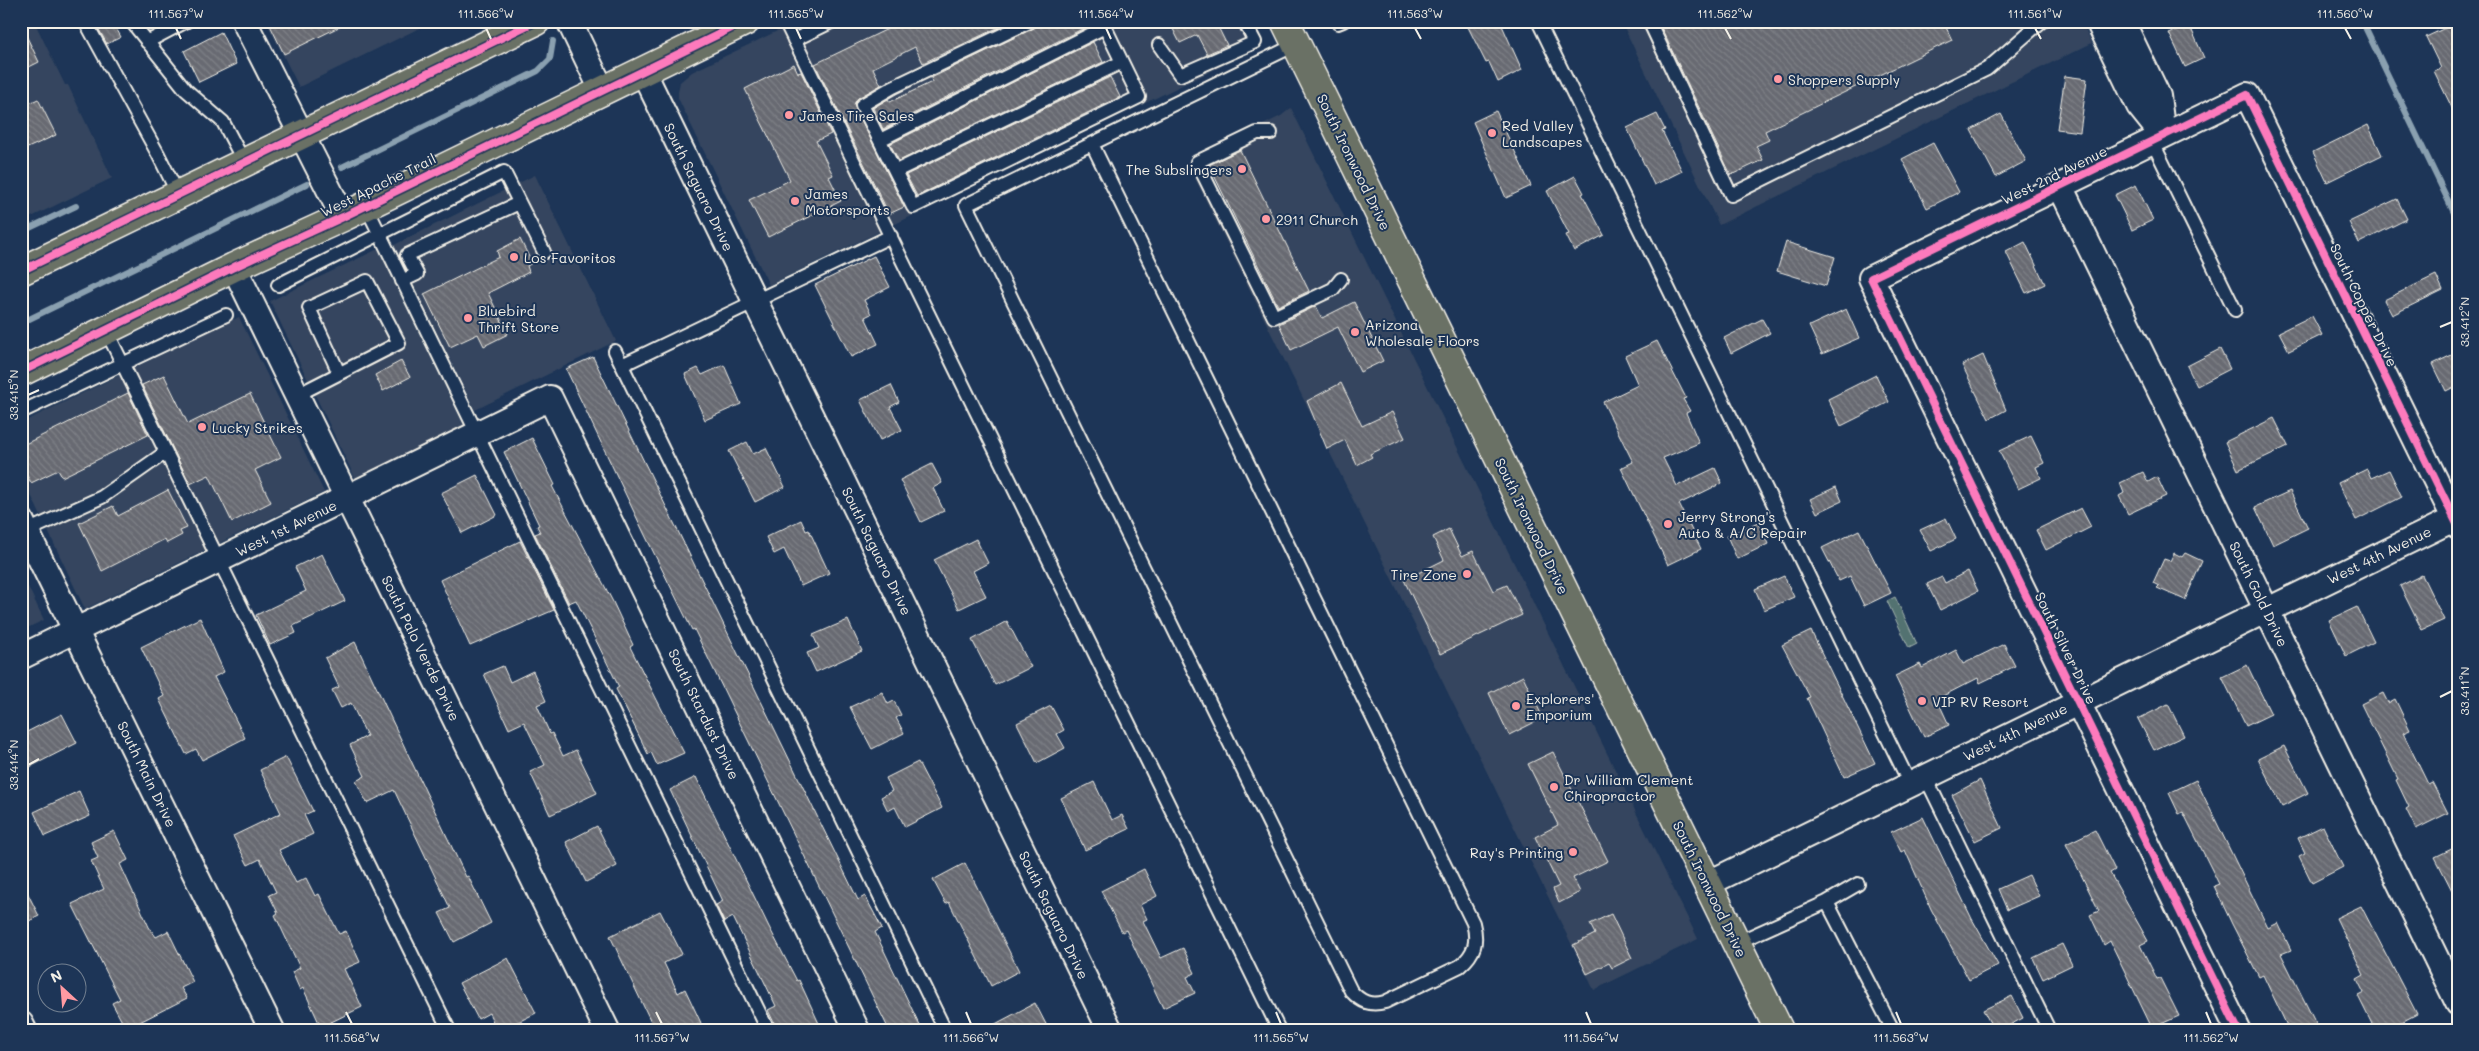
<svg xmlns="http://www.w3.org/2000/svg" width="2479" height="1051" font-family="Mali,sans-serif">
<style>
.built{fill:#34455f}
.grass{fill:#527271;stroke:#a3b2ac}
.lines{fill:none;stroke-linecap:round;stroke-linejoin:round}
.stream{stroke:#8aa0b0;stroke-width:6}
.building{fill:url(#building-back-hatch);stroke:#f4f1e8}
.lane-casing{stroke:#f4f1e8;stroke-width:16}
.street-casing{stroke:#f4f1e8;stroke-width:28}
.primary-casing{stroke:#f4f1e8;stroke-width:31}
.lane{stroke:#1d3557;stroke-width:12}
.street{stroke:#1d3557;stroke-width:24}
.primary{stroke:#6a7165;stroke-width:28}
.cycleway-casing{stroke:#1d3557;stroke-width:11}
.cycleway{stroke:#fd7abc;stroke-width:8}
.ticks{fill:none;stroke:#f4f1e8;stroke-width:2}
.poi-dot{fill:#ff9aa2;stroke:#1d3557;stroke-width:2}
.labels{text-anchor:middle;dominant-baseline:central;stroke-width:4;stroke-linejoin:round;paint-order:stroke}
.poi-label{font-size:14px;fill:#f4f1e8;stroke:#1d3557;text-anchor:start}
.street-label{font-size:14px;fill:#f4f1e8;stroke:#1d3557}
.neatline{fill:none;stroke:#f4f1e8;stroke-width:2}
.ticks-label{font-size:12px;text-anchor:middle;fill:#f4f1e8}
</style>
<defs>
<pattern id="building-back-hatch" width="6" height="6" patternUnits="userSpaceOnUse" patternTransform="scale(1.25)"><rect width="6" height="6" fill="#686a72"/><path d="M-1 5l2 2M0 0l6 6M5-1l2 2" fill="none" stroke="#7e8086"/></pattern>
</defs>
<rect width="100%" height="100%" fill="#1d3557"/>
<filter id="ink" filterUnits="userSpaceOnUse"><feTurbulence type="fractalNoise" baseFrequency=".02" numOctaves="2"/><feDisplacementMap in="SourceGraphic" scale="10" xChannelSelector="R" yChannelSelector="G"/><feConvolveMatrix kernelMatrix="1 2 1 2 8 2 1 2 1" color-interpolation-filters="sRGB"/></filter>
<g filter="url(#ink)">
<!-- built -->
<path class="built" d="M21,21H34L65,85H68L112,178L21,222Z
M266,21H434L299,87Z
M798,21H1249L1261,47L769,285L678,98V92L680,82L692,72Z
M1621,21H2081L2092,43L1719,225Z
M1291,108L1698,939L1594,990L1187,162L1281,116Z
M535,175L616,341L475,410L394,245Z
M378,249L464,426L355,478L270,301Z
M239,317L324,492L85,609L21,474V423Z
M21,572L44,620L21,631Z"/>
<!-- grass -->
<path class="grass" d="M1895,597L1917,644L1909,648L1887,601Z"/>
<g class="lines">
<!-- stream -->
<path class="stream" d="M2362,21L2458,221
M342,167L538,71L550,59L553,41
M21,232L76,206
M21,323L307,184"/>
</g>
<!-- building -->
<path class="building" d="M94,21H112L121,37L107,44Z
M268,21H351L284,54Z
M904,21H1012L923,63L915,47L873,68L881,85L858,98L854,105L904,207L889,214L815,64Z
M1039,21H1083L1086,27L883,129L873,108L888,99L890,102L932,82L931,78L1034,28Z
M1169,21H1225L1217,25L1227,45L1207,54L1197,35L1180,43Z
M1465,21H1500L1522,70L1498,82L1489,62L1486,63Z
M1658,21H1943L1952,40L1765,131L1769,140L1756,146L1763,160L1731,175Z
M2458,22V120L2434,71L2441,68L2426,37Z
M2189,24L2204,58L2185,67L2169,33Z
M21,25L39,62L21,71Z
M221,32L236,64L199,82L184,51Z
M1093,42L1103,62L899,161L890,144Z
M794,64L798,73L801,72L831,134L816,141L833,175L829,177L841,201L768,237L749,200L790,180L745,89Z
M2065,76L2087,79L2080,132L2057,129Z
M1110,77L1120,97L917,196L906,175Z
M38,99L56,135L21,151V107Z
M1496,111L1531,186L1506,198L1473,122Z
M1657,114L1665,130L1662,131L1682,171L1654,185L1627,128Z
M2001,114L2026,161L1996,177L1971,130Z
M2368,125L2382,155L2327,182L2313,152Z
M1933,143L1959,192L1927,208L1902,159Z
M1240,150L1309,291L1278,306L1209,165Z
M1575,176L1584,193L1582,194L1604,235L1574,251L1566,235L1569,234L1547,191Z
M2136,185L2153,220L2132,230L2115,195Z
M2397,199L2407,219L2359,243L2349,222Z
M520,239L532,263L527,266L529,272L488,293L508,334L484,346L478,334L450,347L424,294L499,257L497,251Z
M1786,242L1835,257L1826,286L1777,271Z
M2025,242L2045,284L2026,293L2006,252Z
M874,256L890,287L864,300L871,314L865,317L878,344L851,357L815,285Z
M2436,275L2443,290L2392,315L2384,300Z
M1354,302L1383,361L1360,372L1338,327L1291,350L1279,324L1316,306L1322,318Z
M1846,309L1859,338L1822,354L1809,326Z
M2312,316L2322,335L2289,351L2279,332Z
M1762,319L1770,333L1731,353L1724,338Z
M1657,341L1686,398L1683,399L1690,411L1686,413L1699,443L1663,458L1677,486L1715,468L1722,483L1679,504L1701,549L1668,565L1621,468L1633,462L1603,402L1638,385L1625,356Z
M2220,349L2230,369L2197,386L2187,366Z
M2458,352V385L2446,391L2433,364Z
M1983,355L2006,410L1989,419L1962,365Z
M593,357L858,900L865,896L882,928L875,932L922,1030H889L694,629L692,630L644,533L566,369Z
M401,361L410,377L383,391L375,375Z
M724,365L741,404L705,420L685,374L698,368L702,375Z
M164,375L188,424L250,394L281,457L255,470L271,502L232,522L209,475L190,484L142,385Z
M1876,375L1889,402L1841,426L1828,399Z
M1341,383L1362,426L1392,412L1405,438L1370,454L1372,457L1357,465L1345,440L1327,449L1307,401Z
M891,385L899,402L890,407L902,430L880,440L860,400Z
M128,393L148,435L62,477L58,470L31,483L21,464V446Z
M2274,418L2288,446L2238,470L2225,442Z
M2031,436L2044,463L2036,467L2041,478L2018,489L1999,451Z
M532,438L555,485L552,486L613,602L633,645L630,647L684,753L657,765L651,752L648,754L616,689L619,687L579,606L576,600L569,603L535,534L540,532L537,526L539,525L504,452Z
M747,442L753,454L766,448L785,487L755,502L729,451Z
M932,464L942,483L933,488L944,511L921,522L900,480Z
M2367,469L2371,478L2389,470L2402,497L2356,520L2338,483Z
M2143,472L2148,482L2157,477L2166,496L2128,514L2119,496L2124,493L2120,483Z
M477,475L497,515L462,533L441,493Z
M1836,487L1842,501L1817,513L1810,499Z
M168,490L187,528L180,531L182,535L167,543L165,539L102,571L79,523L113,506L118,516Z
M2290,491L2308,528L2273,545L2255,507Z
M2081,508L2091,527L2046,550L2036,530Z
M1946,518L1956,539L1931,551L1920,530Z
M801,520L806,531L809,530L829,573L801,586L784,549L774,554L766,537Z
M1758,522L1768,544L1737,559L1727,536Z
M1449,529L1462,556L1473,551L1493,591L1507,585L1522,615L1440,654L1404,580L1444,560L1433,537Z
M1859,530L1891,593L1864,606L1850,576L1839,581L1822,548Z
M976,539L988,563L973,571L986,596L959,609L934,560Z
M520,541L554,610L470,646L440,580Z
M2174,553L2182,557L2185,553L2202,561L2185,600L2157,588L2159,586L2153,583L2164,559L2170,561Z
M322,554L345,601L293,626L296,633L270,645L256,615L306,591L295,567Z
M1968,571L1978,591L1940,610L1927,584L1942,577L1945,583Z
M2422,575L2444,620L2422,630L2400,586Z
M1784,576L1794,597L1764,610L1755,589Z
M2357,607L2374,642L2346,656L2329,620Z
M200,618L224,672L214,677L245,738L202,760L196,749L186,754L159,699L164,696L141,647Z
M848,620L862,651L816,672L807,653L819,648L813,635Z
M1007,621L1031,667L995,685L972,640Z
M1811,631L1875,763L1844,777L1807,698L1810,697L1782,645Z
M355,642L466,877L468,876L491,923L454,942L439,913L450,908L394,790L367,803L356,781L365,776L350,745L367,736L351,703L341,708L332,690L339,687L325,658Z
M2004,644L2015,666L1980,683L1978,678L1937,699L1949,725L1924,737L1895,676L1920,664L1922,668L1956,650L1963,664Z
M2247,665L2271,714L2246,726L2222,677Z
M503,666L510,682L533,671L546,701L537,705L550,734L552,733L563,756L576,750L597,793L550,815L530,772L545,765L524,722L509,729L484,674Z
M1523,676L1543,718L1509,735L1489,693Z
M882,692L888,704L894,701L901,715L896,718L904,733L872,749L850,707Z
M2383,693L2388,703L2395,699L2410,730L2403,733L2428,784L2432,782L2448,813L2416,829L2406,809L2409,807L2396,780L2398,779L2361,704Z
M2168,704L2184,736L2154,750L2138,719Z
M1051,706L1064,730L1057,734L1065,748L1037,763L1017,723Z
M62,714L77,743L30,767L21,750V735Z
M2284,746L2308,793L2282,806L2258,759Z
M1553,752L1608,861L1573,878L1580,892L1559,903L1553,889L1559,886L1535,837L1558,825L1528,764Z
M286,757L313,811L304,815L313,834L279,850L296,883L306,878L315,896L319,894L339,934L346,931L360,962L344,969L362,1007L321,1027L303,988L300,990L292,972L300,968L275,915L278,913L269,895L276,892L260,859L248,865L233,836L281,813L260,770Z
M918,762L942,808L905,827L895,807L888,811L881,797L892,791L886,778Z
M696,777L769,927L797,981L799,980L822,1030H787L784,1023L776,1027L768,1010L776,1006L733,917L724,922L716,905L723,901L670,790Z
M1980,780L2002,828L1975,841L1952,795Z
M2196,780L2268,928L2278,923L2291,950L2281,954L2319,1030H2289L2263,975L2259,977L2232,924L2214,886L2219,884L2183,812L2179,814L2169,793Z
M1094,782L1112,820L1122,815L1129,829L1085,850L1061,798Z
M79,791L90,816L45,836L34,812Z
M1923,817L1972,919L1998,965L1969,980L1931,909L1905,850L1901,852L1891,832Z
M597,826L617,866L586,882L566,842Z
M2323,826L2343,867L2312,883L2299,856L2305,853L2298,838Z
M2095,830L2115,870L2110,873L2148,941L2140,945L2157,979L2160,978L2179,1016L2152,1028L2110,941L2104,945L2090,915L2099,911L2066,844Z
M114,831L128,860L120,864L149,927L156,937L168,931L193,982L181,988L187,998L126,1029L112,1003L120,999L72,904L104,889L91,861L98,858L91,842Z
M2458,846V902L2435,857Z
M965,863L1019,971L991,986L949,902L946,904L933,880Z
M1144,869L1157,896L1140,905L1147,919L1143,921L1161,958L1183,948L1195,973L1187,977L1195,993L1163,1008L1126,930L1122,932L1101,891Z
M2029,875L2039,896L2007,910L1998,889Z
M21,880L39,916L21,925Z
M2361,906L2417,1014L2386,1030H2375L2358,996L2364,993L2357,979L2364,975L2336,918Z
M660,911L682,954L664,963L678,993L685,989L701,1023L687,1030H655L610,936Z
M1611,914L1632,958L1612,968L1609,963L1587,974L1573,945L1595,934L1590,924Z
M2062,944L2072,965L2043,979L2033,958Z
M508,958L536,1013L502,1030H497L489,1013L478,1019L459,983Z
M2012,996L2023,1018L2000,1030H1994L1983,1010Z
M1035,1003L1049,1030H984Z"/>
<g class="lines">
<defs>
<path id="lane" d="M85,21L158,154L178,194
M131,21L186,90L223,122L244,162
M785,21L1279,1030
M1031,21L893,87L862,105L913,207L1139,97L1102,21
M1538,21L1910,784
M1649,21L1731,195L1987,69L2042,21
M1338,23L1343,21
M794,40L833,21
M147,42L187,21
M1159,45L1180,75L1255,42L1244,21
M1271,133H1257L1197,162L1274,317L1333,289L1341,279
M880,140L1105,27
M2152,141L2235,310
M1092,144L1473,923C1478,942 1475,953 1460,966L1385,1002C1370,1006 1361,1002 1351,991L966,205L1297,44
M896,171L1122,62
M366,206L768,1030
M402,281L417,274L407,255L519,203
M278,285L504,172L544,252
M106,330L449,1030
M615,351L945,1030
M622,365L891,236
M297,395L399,343L367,281L309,308L339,373
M21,412L226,315
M27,531L102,497L166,452
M1925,776L2049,1030
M1827,902L1893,1030
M1736,943L1827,902L1858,884"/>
<path id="street" d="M244,21L343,217
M569,21L602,90
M2098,21L2139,106L2163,136
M2122,21L2158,96L2163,136
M643,71L1110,1030
M2060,186L2458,1003
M234,267L607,1030
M21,520L272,1030
M21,657L550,398L857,1030
M1707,884L2458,517
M21,1024L24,1030
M2238,1030L1871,278L2247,95L2458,526"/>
<path id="primary" d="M1285,21L1779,1030
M21,271L536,21
M21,372L234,267L343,217L746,21"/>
</defs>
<!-- lane casing -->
<use href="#lane" class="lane-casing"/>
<!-- street casing -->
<use href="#street" class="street-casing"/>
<!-- primary casing -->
<use href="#primary" class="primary-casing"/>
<!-- lane -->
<use href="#lane" class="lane"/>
<!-- street -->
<use href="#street" class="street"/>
<!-- primary -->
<use href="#primary" class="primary"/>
<defs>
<path id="cycleway" d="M21,271L536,21
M21,372L234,267L343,217L746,21
M2238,1030L1871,278L2247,95L2458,526"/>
</defs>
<!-- cycleway casing -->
<use href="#cycleway" class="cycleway-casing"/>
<!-- cycleway -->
<use href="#cycleway" class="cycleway"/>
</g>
</g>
<!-- ticks -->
<path class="ticks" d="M176,28L181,39M486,28L491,39M796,28L801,39M1106,28L1111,39M1415,28L1421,39M1725,28L1731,39M2035,28L2041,39M2345,28L2351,39M2440,327L2452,322M28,395L39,390M2440,697L2452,691M28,765L39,759M346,1012L352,1024M656,1012L662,1024M966,1012L971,1024M1276,1012L1281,1024M1586,1012L1591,1024M1896,1012L1901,1024M2206,1012L2211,1024"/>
<!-- markers -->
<g class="poi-dot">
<circle cx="1778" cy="79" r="5"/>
<circle cx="789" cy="115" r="5"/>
<circle cx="1492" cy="133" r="5"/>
<circle cx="1242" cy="169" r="5"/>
<circle cx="795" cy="201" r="5"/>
<circle cx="1266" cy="219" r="5"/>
<circle cx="514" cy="257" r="5"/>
<circle cx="468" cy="318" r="5"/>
<circle cx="1355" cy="332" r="5"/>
<circle cx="202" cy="427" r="5"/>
<circle cx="1668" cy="524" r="5"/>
<circle cx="1467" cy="574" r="5"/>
<circle cx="1922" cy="701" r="5"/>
<circle cx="1516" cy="706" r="5"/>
<circle cx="1554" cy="787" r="5"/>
<circle cx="1573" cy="852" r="5"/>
</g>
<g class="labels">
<!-- poi labels -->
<g class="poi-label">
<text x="1788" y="79">Shoppers Supply</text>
<text x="799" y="115">James Tire Sales</text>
<text x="1502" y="125">Red Valley<tspan x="1502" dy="16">Landscapes</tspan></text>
<text x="1232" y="169" text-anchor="end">The Subslingers</text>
<text x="805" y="193">James<tspan x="805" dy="16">Motorsports</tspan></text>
<text x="1276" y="219">2911 Church</text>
<text x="524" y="257">Los Favoritos</text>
<text x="478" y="310">Bluebird<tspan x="478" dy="16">Thrift Store</tspan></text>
<text x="1365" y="324">Arizona<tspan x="1365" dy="16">Wholesale Floors</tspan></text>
<text x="212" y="427">Lucky Strikes</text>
<text x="1678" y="516">Jerry Strong's<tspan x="1678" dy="16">Auto &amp; A/C Repair</tspan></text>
<text x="1457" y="574" text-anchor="end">Tire Zone</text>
<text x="1526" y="698">Explorers'<tspan x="1526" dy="16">Emporium</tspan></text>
<text x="1932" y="701">VIP RV Resort</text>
<text x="1564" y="779">Dr William Clement<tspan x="1564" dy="16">Chiropractor</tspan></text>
<text x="1563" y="852" text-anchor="end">Ray's Printing</text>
</g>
<!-- street labels -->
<g class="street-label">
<text transform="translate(1354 162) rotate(64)">South Ironwood Drive</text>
<text transform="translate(2054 175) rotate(-26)">West 2nd Avenue</text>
<text transform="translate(378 185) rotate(-26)">West Apache Trail</text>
<text transform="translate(699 187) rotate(64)">South Saguaro Drive</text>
<text transform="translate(2364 305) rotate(64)">South Copper Drive</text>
<text transform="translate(1532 526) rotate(64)">South Ironwood Drive</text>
<text transform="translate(286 528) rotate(-26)">West 1st Avenue</text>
<text transform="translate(877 551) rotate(64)">South Saguaro Drive</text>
<text transform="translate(2379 555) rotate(-26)">West 4th Avenue</text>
<text transform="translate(2259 594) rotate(64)">South Gold Drive</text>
<text transform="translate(421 648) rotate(64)">South Palo Verde Drive</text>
<text transform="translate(2066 648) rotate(64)">South Silver Drive</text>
<text transform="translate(704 714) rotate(64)">South Stardust Drive</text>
<text transform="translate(2015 732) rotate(-26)">West 4th Avenue</text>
<text transform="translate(147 774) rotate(64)">South Main Drive</text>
<text transform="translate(1710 889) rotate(64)">South Ironwood Drive</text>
<text transform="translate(1054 915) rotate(64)">South Saguaro Drive</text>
</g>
</g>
<!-- margin -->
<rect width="2479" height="1051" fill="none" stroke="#1d3557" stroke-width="55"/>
<!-- north arrow -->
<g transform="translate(62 988) rotate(334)"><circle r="24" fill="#1d3557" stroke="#738091"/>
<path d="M0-4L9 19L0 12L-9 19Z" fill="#ff9aa2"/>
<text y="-8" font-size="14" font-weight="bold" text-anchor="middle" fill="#f4f1e8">N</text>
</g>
<rect x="28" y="28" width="2424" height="996" class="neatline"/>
<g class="ticks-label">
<text x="176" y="18">111.567°W</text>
<text x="486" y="18">111.566°W</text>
<text x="796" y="18">111.565°W</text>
<text x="1106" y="18">111.564°W</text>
<text x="1415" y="18">111.563°W</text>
<text x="1725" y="18">111.562°W</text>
<text x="2035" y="18">111.561°W</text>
<text x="2345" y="18">111.560°W</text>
<text transform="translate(2465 322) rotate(-90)" y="4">33.412°N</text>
<text transform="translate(14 395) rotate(-90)" y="4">33.415°N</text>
<text transform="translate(2465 691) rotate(-90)" y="4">33.411°N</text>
<text transform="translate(14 765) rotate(-90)" y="4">33.414°N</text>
<text x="352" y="1042">111.568°W</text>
<text x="662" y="1042">111.567°W</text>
<text x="971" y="1042">111.566°W</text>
<text x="1281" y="1042">111.565°W</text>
<text x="1591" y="1042">111.564°W</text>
<text x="1901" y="1042">111.563°W</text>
<text x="2211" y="1042">111.562°W</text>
</g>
</svg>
